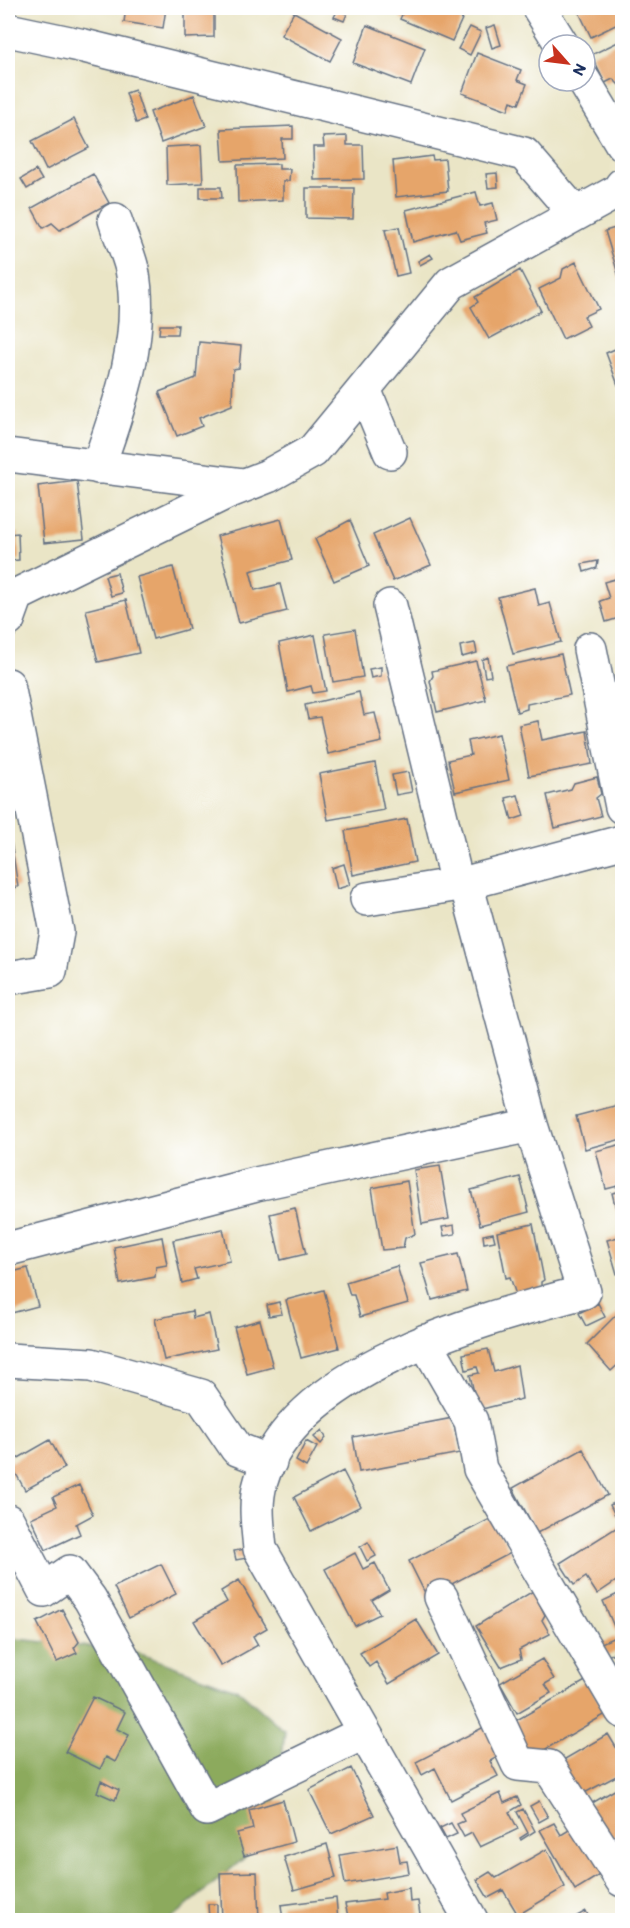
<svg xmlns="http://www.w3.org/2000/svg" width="630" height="1928" font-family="Itim,sans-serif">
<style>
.forest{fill:#8caa5d;stroke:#546c5e;stroke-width:1.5}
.building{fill:#e6a56b}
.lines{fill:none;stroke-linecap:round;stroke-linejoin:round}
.minor-casing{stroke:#636f82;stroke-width:36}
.minor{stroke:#fff;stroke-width:33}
</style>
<rect width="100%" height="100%" fill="#fff"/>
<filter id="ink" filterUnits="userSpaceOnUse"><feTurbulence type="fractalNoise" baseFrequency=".0167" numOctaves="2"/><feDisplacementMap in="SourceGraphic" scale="12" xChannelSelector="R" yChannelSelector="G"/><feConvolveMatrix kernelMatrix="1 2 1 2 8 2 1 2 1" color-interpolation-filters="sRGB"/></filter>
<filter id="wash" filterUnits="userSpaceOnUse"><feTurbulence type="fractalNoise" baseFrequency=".008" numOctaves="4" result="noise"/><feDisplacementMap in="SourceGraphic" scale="24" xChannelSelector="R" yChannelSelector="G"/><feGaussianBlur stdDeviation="1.35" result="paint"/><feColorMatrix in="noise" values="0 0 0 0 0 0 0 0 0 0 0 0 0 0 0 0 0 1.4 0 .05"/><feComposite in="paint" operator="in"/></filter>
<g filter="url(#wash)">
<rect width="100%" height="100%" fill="#eae5c6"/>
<!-- forest -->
<path class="forest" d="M8,1638L135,1652L238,1690L285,1731L278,1791L262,1843L170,1920H8Z"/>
<g id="blocks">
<!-- building -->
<path class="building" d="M126,8H166L163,28L124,22Z
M185,8H214V37L185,38Z
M405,8H467L452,41L400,19Z
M577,8H622V22L591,37Z
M338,10L347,14L344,21L334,17Z
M294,12L342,38L330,61L281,35Z
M367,25L425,48L411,85L353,63Z
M495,25L501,45L492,48L486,28Z
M470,27L481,32L470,55L458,49Z
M622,40V88L613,79L605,83L591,55Z
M477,53L521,70L517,80L527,84L519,104L511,101L508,110L462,93Z
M135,90L145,120L136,123L126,93Z
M194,95L206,126L161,143L150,112Z
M74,119L89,148L46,170L32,141Z
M293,126V139H282L283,158L223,161L221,129Z
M347,136V145H363L364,179L314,180L313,147H324L323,137Z
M201,145L203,183L167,185L166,147Z
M432,156L433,160L445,159L448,191L396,197L393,161Z
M279,164V169H290L289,181H283V200L238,202L237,165Z
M36,170L42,180L27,189L21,179Z
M497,173L498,187L488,188L486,174Z
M93,174L109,203L60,230L52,223L43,228L32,208Z
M200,187H221L222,198H200Z
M306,188H354L353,219L306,218Z
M476,192L480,206L493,203L497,220L484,223L487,233L460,240L456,230L413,242L406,210Z
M622,226V287L605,231Z
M399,227L409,273L396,276L385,230Z
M430,254L433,258L420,265L418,261Z
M576,262L599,309L584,316L589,326L563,339L539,289L561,278L563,269Z
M520,270L541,311L489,339L471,307L478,302L475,297Z
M160,325H178L177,334H159Z
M199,342L241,346L239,368L233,369L232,405L199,418L202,426L177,436L159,392L196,378Z
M622,346V384L618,385L606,353Z
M77,481L84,539L44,543L38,486Z
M410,518L431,565L393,581L373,535Z
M281,519L292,560L250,571L255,590L280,584L287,611L239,623L217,536Z
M350,520L369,566L334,581L315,539Z
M18,533L19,560L8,561V534Z
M598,561L597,568L584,572L582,564Z
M173,567L189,629L153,639L137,577Z
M117,573L122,593L111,596L105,576Z
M622,577V617L606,622L600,601L609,598L604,582Z
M535,588L539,606L550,603L561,642L513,654L498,597Z
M126,600L139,653L98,662L86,610Z
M355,629L363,677L333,682L325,634Z
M315,635L326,691L313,693L311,686L288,692L279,643Z
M475,643L477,653L462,657L460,646Z
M561,654L570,695L527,704V709L517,712L506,666Z
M488,657L491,676L485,677L482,660Z
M476,661L486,700L437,712L430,681L433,676L432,671Z
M381,667V676L371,678L369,669Z
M359,692L364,715L375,713L382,742L328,754L320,717L308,719L305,705Z
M538,721L542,740L587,731L592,764L529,776L519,725Z
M499,734L509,780L455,792L448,760L471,755L468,741Z
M375,763L384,810L328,820L319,774Z
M408,772L412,792L396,795L392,775Z
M597,777L601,794L596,798L601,816L555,828L547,795L571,789L574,783Z
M518,795L524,816L512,820L506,798Z
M407,819L415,862L353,875L345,831Z
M8,841H11L18,887L11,888L12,895L8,896Z
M344,864L350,885L337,889L332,868Z
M622,1104V1139L585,1149L576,1116Z
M622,1144V1185L606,1189L596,1151Z
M440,1166L449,1219L422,1224L414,1170Z
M520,1177L529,1212L480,1225L471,1190Z
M407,1181L415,1234L405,1238L403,1248L382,1250L372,1188Z
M622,1191V1224L620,1225L612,1193Z
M295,1208L306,1254L281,1260L270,1214Z
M533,1224L544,1280L541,1282V1293L517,1298L510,1277L506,1278L497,1232Z
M454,1225L455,1234L444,1236L442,1227Z
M223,1229L230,1261L194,1269L197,1279L182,1283L173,1240Z
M493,1233L495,1241L484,1243L483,1235Z
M622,1236V1273L617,1274L607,1240Z
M162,1237L167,1265L156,1267L155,1277L120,1284L114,1247Z
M458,1254L467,1291L432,1300L421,1263Z
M397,1266L408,1303L360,1317L354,1295H350L346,1282Z
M28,1268L38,1306L8,1314V1273Z
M324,1290L339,1348L301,1358L286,1300Z
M279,1302L282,1314L269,1316L267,1305Z
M598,1303L605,1317L586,1326L579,1313Z
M192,1311L193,1318L209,1314L217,1349L164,1360L155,1319Z
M619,1312L622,1313V1361L611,1371L587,1344Z
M260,1320L273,1367L247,1374L234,1327Z
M488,1349L494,1372L517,1365L522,1399L478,1410L470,1375L479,1373L477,1367L466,1370L463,1354Z
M453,1418L460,1453L359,1472L353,1437Z
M322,1430L326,1438L321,1444L314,1437Z
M50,1440L65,1468L25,1490L15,1472L8,1480V1464Z
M306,1441L317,1447L306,1467L296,1461Z
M583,1449L608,1495L537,1533L513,1488Z
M343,1471L361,1506L311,1531L294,1497Z
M79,1485L93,1515L76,1524L80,1534L46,1550L31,1518L57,1506L53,1497Z
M622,1498V1511L615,1515L610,1505Z
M492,1518L511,1553L427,1597L409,1561Z
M622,1524V1577L597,1594L586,1577L574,1585L560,1563Z
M368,1542L376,1556L367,1561L360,1547Z
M245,1549L247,1558L236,1560L234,1551Z
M355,1553L363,1569L375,1563L389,1590L372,1600L380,1614L355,1626L325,1569Z
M161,1564L176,1594L129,1618L114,1587Z
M239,1580L267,1628L253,1636L258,1645L221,1666L194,1621L227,1602L221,1591Z
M533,1591L545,1615L542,1620L550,1634L519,1650L521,1659L501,1667L476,1626Z
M622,1592V1645L603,1601Z
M62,1609L79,1642L74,1648L77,1653L57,1662L37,1622Z
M416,1619L438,1655L389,1684L376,1662L369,1667L360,1653Z
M615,1637L621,1649L608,1656L601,1643Z
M542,1659L554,1679L545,1684L551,1693L517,1713L500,1683Z
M587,1680L606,1714L527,1760L508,1725Z
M93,1697L125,1712L117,1729L129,1735L115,1762L106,1757L100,1769L65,1752Z
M486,1726L501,1755L490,1761L498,1776L451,1800L435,1768L422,1775L416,1762Z
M608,1734L617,1749L622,1745V1773L577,1797L558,1763Z
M351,1768L374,1815L331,1834L309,1790Z
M101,1781L119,1790L115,1800L97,1792Z
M618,1788L622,1792V1832L607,1841L587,1806Z
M500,1793L504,1803L517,1797L521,1805L509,1812L518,1829L480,1847L472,1833L464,1837L457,1824L464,1821L460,1813Z
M283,1800L294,1842L244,1856L237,1833L253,1829L249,1810Z
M539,1801L548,1817L539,1822L530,1806Z
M523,1809L535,1831L521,1840L520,1838L528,1833L517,1812Z
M451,1823L457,1834L446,1839L440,1828Z
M554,1823L561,1835L579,1824L606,1871L575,1890L540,1830Z
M327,1844L336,1878L294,1890L284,1857Z
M397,1845L400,1862L407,1861L409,1873L345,1884L340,1855Z
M547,1849L565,1887L518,1915L503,1890L488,1898L477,1880L490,1872L496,1878Z
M257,1872L259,1920H222L220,1873Z
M409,1888L410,1902L418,1901L420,1915L388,1920H361L358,1917L349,1920L345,1904L385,1899L384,1893Z
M336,1898L338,1920H283L281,1905Z
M208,1904H217V1920H209Z
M586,1911L590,1920H570Z"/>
</g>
</g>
<g filter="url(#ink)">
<use href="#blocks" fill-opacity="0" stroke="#636f82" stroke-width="1.5"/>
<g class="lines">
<defs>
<path id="minor" d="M539,8L562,45
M8,30L84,46L524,154L575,213
M584,81L622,144
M364,389L390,452
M8,455L244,485
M98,467C120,405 145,335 132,269C128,252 120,236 115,220
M390,606L457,884
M8,620L17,595L225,493L268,476L313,451L451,283L618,191L622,185
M590,649L622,807
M8,685L57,932L50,971L8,978
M367,899L466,883
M8,1249L256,1184L531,1125
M425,1341L471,1421L480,1469L622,1711
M8,1360L91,1365L201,1396L237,1449L270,1462
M8,1521L44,1590L70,1572L90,1599L207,1809L363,1733
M441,1597L518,1764L549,1767L622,1880
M471,1920L260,1549C258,1526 254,1503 261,1481C295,1367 483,1319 584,1292L531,1125L466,883L622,842"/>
</defs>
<!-- minor casing -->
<use href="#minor" class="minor-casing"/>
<!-- minor -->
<use href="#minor" class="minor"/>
</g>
</g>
<!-- margin -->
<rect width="630" height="1928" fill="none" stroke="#fff" stroke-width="30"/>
<!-- north arrow -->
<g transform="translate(567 63) rotate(118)"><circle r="28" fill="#ffffff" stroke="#a4acbf" stroke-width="1.5"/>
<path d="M0-4.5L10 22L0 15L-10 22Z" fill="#c8321e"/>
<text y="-9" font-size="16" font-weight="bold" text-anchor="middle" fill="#1b2f5e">N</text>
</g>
</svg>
